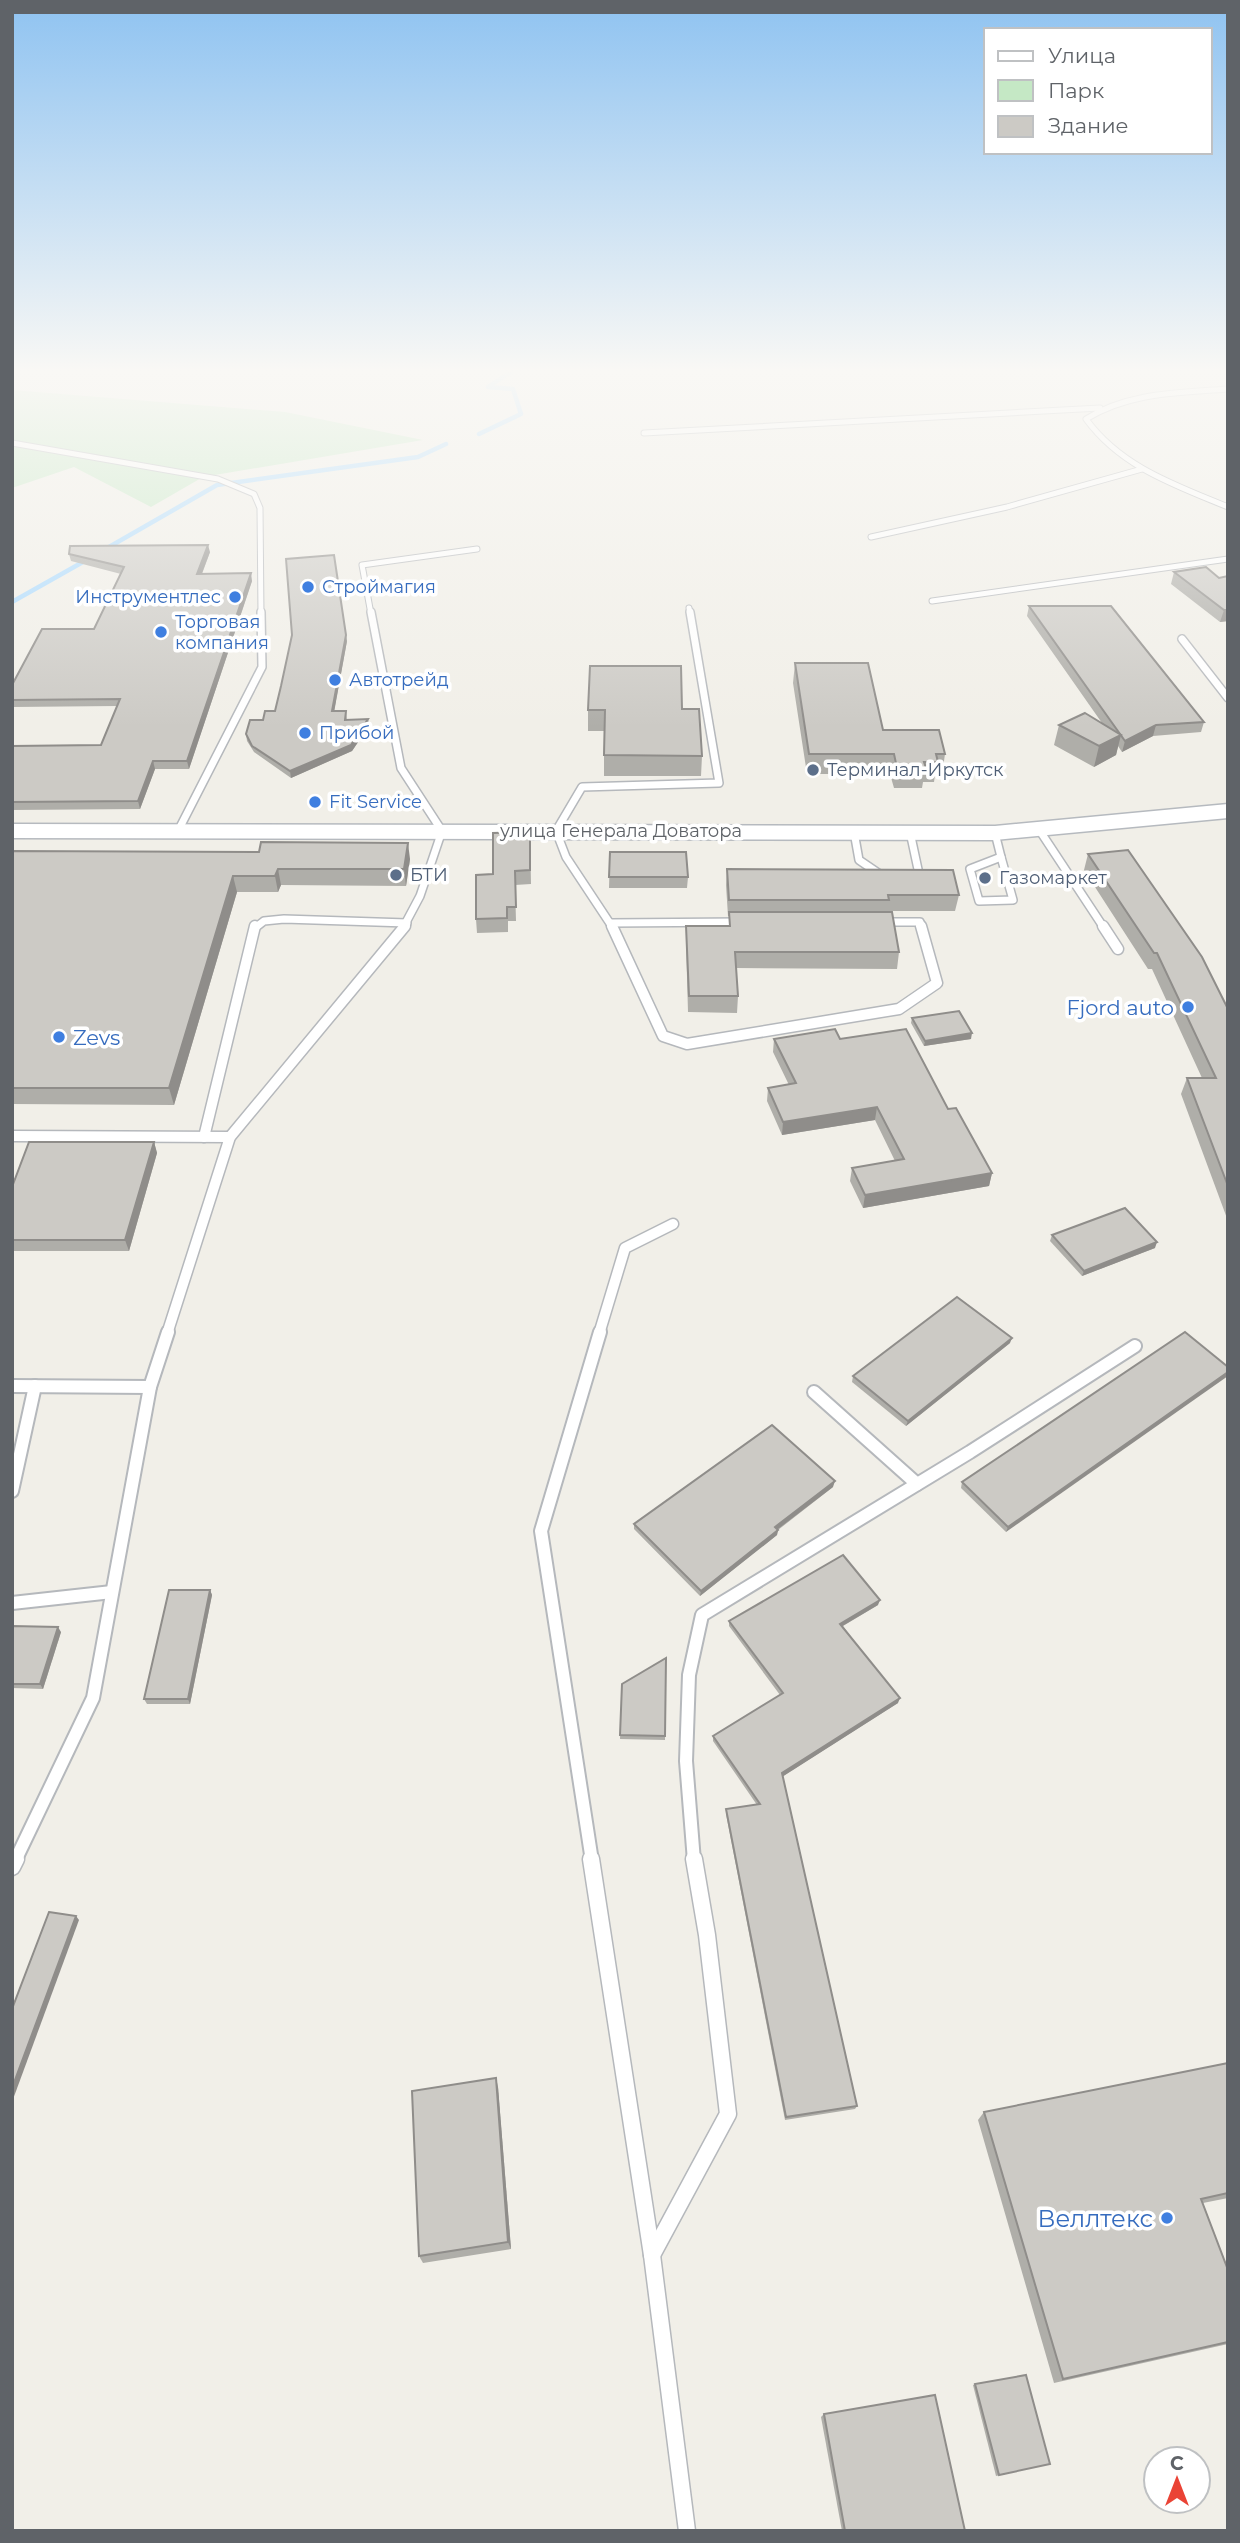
<svg xmlns="http://www.w3.org/2000/svg" width="1240" height="2543" viewBox="0 0 1240 2543" font-family="Montserrat,sans-serif">
<rect width="100%" height="100%" fill="#f1efe8"/>
<polygon fill="#c5e8c5" points="12,390 285,412 423,440 203,477 151,507 74,467 12,488"/>
<g fill="none" stroke-linecap="round" stroke-linejoin="round">
<g stroke="#aadaff" stroke-width="4.5">
<polyline points="479,434 521,414 513,389 488,387 512,371"/>
<polyline points="102,551 217,485 418,457 446,444"/>
<polyline points="12,602 90,558"/>
</g>
<g stroke="#b5b8bc" stroke-width="7">
<g id="lane-far4">
<path d="M1228 389C1179 393 1129 392 1086 419 1121 467 1175 485 1228 507"/>
<polyline points="644,433 1100,408"/>
<polyline points="12,443 218,479 254,494 260,508 261,614"/>
<polyline points="871,537 1007,507 1142,469"/>
<polyline points="932,601 1228,559"/>
<polyline points="689,608 690,614"/>
<polyline points="371,614 362,565 477,549"/>
</g>
</g>
<g stroke="#b5b8bc" stroke-width="10">
<g id="lane-far3">
<polyline points="371,612 401,768 442,831 420,896 403,928"/>
<polyline points="1182,639 1228,698"/>
<polyline points="178,831 262,667 261,612"/>
<polyline points="1040,831 1104,928"/>
<polyline points="854,832 859,860 881,875 886,875"/>
<polyline points="995,833 1001,857"/>
<polygon points="1001,857 1013,900 979,901 970,869"/>
<polyline points="909,875 919,874 910,832"/>
<polyline points="880,922 920,922 922,928"/>
<polyline points="611,923 741,922"/>
<polyline points="255,928 264,921 284,919 407,923"/>
<polyline points="613,928 566,857 556,831 582,787 719,783 690,612"/>
</g>
</g>
<g stroke="#b5b8bc" stroke-width="13">
<g id="lane-far2">
<polyline points="612,926 663,1036 687,1044 899,1009 937,983 921,926"/>
<polyline points="1103,926 1118,949"/>
<polyline points="12,1136 230,1137"/>
<polyline points="204,1137 255,926"/>
<polyline points="167,1334 230,1137 405,926"/>
<polyline points="599,1334 625,1248 673,1224"/>
</g>
</g>
<g stroke="#b5b8bc" stroke-width="16">
<g id="lane-far1">
<polyline points="12,1386 150,1387"/>
<polyline points="814,1392 917,1484"/>
<polyline points="12,1491 35,1386"/>
<polyline points="12,1603 112,1592"/>
<polyline points="15,1861 93,1698 150,1387 168,1332"/>
<polyline points="592,1861 541,1531 600,1332"/>
<polyline points="694,1861 686,1761 689,1675 702,1615 970,1452 1135,1346"/>
</g>
</g>
<g stroke="#b5b8bc" stroke-width="19">
<g id="lane">
<polyline points="591,1859 652,2255 687,2531"/>
<polyline points="12,1867 16,1859"/>
<polyline points="652,2255 728,2114 707,1935 694,1859"/>
</g>
</g>
<g stroke="#b6babf" stroke-width="3">
<polygon id="secondary" points="1228,804 1228,818 995,840 12,838 12,824 995,826"/>
</g>
<use href="#lane-far4" stroke="#fff" stroke-width="5"/>
<use href="#lane-far3" stroke="#fff" stroke-width="7"/>
<use href="#lane-far2" stroke="#fff" stroke-width="10"/>
<use href="#lane-far1" stroke="#fff" stroke-width="12"/>
<use href="#lane" stroke="#fff" stroke-width="16"/>
<use href="#secondary" fill="#fff" fill-rule="evenodd"/>
</g>
<g fill="#afaea9">
<polygon points="210,552 202,574 252,581 189,769 155,769 140,809 12,810 12,746 101,745 117,706 12,707 12,685 94,629 121,574 71,561 69,554"/>
<polygon points="1174,572 1219,578 1228,621 1220,622 1171,584"/>
<polygon points="1029,606 1204,722 1201,732 1153,736 1122,752 1118,746 1116,755 1094,767 1054,745 1059,725 1102,723 1027,616"/>
<polygon points="347,641 334,711 346,711 347,720 368,719 369,726 352,751 291,778 254,752 247,741 246,734 275,711"/>
<polygon points="795,663 883,730 945,754 942,775 935,775 934,782 923,782 922,788 894,788 890,774 807,774 793,683"/>
<polygon points="682,709 702,756 701,776 604,776 604,731 588,731 588,710"/>
<polygon points="530,832 531,884 515,885 516,921 508,921 508,932 477,933 476,919 493,874"/>
<polygon points="12,851 410,859 406,886 281,885 278,892 237,892 174,1105 12,1104"/>
<polygon points="610,852 688,877 687,888 609,888"/>
<polygon points="1088,854 1228,1009 1228,1221 1181,1094 1187,1078 1202,1078 1152,969 1148,969 1084,870"/>
<polygon points="727,869 959,895 955,911 887,911 899,952 897,969 736,968 738,996 737,1013 688,1012 686,942 686,926 729,926 729,916 728,916 726,885"/>
<polygon points="912,1018 971,1039 924,1046 911,1023"/>
<polygon points="774,1039 840,1039 948,1109 992,1173 989,1186 863,1208 850,1181 852,1168 895,1161 875,1120 782,1135 767,1101 768,1088 789,1085 773,1052"/>
<polygon points="154,1142 157,1153 129,1251 12,1251 12,1187"/>
<polygon points="1052,1235 1155,1248 1082,1276 1050,1241"/>
<polygon points="1185,1332 1006,1532 961,1488 962,1482"/>
<polygon points="1010,1343 906,1426 852,1382 853,1376"/>
<polygon points="833,1487 778,1530 777,1535 700,1596 634,1529 634,1524"/>
<polygon points="210,1590 212,1595 190,1704 147,1704 144,1699"/>
<polygon points="878,1605 843,1626 898,1703 783,1776 857,2106 855,2109 785,2120 726,1814 726,1809 757,1805 713,1741 713,1736 780,1695 729,1626 729,1621"/>
<polygon points="12,1626 61,1632 43,1689 12,1688"/>
<polygon points="666,1658 665,1740 620,1739 622,1684"/>
<polygon points="1228,2063 1228,2198 1203,2203 1228,2270 1228,2344 1054,2383 978,2120 984,2112"/>
<polygon points="498,2087 511,2249 423,2263 419,2256"/>
<polygon points="975,2384 1050,2464 996,2476 973,2385"/>
<polygon points="824,2414 965,2531 842,2531 821,2417"/>
</g>
<g fill="#8f8d8a">
<polygon points="208,545 210,552 199,581 197,574"/>
<polygon points="251,573 252,581 189,769 187,761"/>
<polygon points="1224,610 1228,610 1228,621 1220,622"/>
<polygon points="346,635 347,641 333,718 332,711"/>
<polygon points="368,719 369,726 352,751 291,778 290,771"/>
<polygon points="1156,725 1153,736 1122,752 1125,741"/>
<polygon points="1121,735 1116,755 1094,767 1099,746"/>
<polygon points="153,761 155,769 140,809 138,801"/>
<polygon points="408,843 410,859 406,886 404,869"/>
<polygon points="278,869 281,885 278,892 275,876"/>
<polygon points="233,876 237,892 174,1105 169,1088"/>
<polygon points="972,1033 971,1039 924,1046 925,1041"/>
<polygon points="877,1107 875,1120 782,1135 783,1122"/>
<polygon points="154,1142 157,1153 129,1251 125,1240"/>
<polygon points="992,1173 989,1186 863,1208 865,1195"/>
<polygon points="1157,1242 1155,1248 1082,1276 1084,1271"/>
<polygon points="1012,1338 1010,1343 906,1426 908,1421"/>
<polygon points="1228,1372 1228,1376 1006,1532 1008,1527"/>
<polygon points="835,1481 833,1487 774,1532 775,1527"/>
<polygon points="778,1530 777,1535 700,1596 701,1591"/>
<polygon points="210,1590 212,1595 190,1704 188,1699"/>
<polygon points="880,1600 878,1605 839,1628 840,1624"/>
<polygon points="58,1627 61,1632 43,1689 40,1684"/>
<polygon points="900,1698 898,1703 782,1777 782,1773"/>
<polygon points="76,1916 79,1920 12,2102 12,2088"/>
<polygon points="496,2078 498,2087 511,2249 508,2242"/>
</g>
<g fill="#cccac5" stroke="#8f8d8a" stroke-width="2">
<polygon points="208,545 197,574 251,573 187,761 153,761 138,801 12,802 12,746 101,745 120,699 12,700 12,685 42,629 94,629 124,567 69,554 70,546"/>
<polygon points="334,555 346,635 332,711 346,711 345,720 368,719 351,745 290,771 252,746 246,734 250,720 263,720 265,711 275,711 281,686 292,635 286,559"/>
<polygon points="1206,567 1219,578 1228,576 1228,610 1224,610 1174,572"/>
<polygon points="1029,606 1111,606 1204,722 1156,725 1125,741"/>
<polygon points="795,663 868,663 883,730 939,730 945,754 936,754 938,762 924,762 926,768 897,768 894,754 809,754"/>
<polygon points="590,666 681,666 682,709 699,709 702,756 604,755 605,710 588,710"/>
<polygon points="1085,713 1121,735 1099,746 1059,725"/>
<polygon points="530,832 530,870 515,871 516,907 507,907 507,918 476,919 476,875 493,874 493,833"/>
<polygon points="261,842 408,843 404,869 278,869 275,876 233,876 169,1088 12,1088 12,851 259,852"/>
<polygon points="1128,850 1202,957 1228,1009 1228,1186 1187,1078 1216,1078 1157,953 1154,953 1088,854"/>
<polygon points="610,852 686,852 688,877 609,877"/>
<polygon points="727,869 953,870 959,895 888,895 889,900 729,900"/>
<polygon points="729,912 892,912 899,952 735,952 738,996 689,996 686,926 730,926"/>
<polygon points="959,1011 972,1033 925,1041 912,1018"/>
<polygon points="835,1029 840,1039 906,1029 948,1109 956,1108 992,1173 865,1195 852,1168 904,1159 877,1107 783,1122 768,1088 796,1083 774,1039"/>
<polygon points="29,1142 154,1142 125,1240 12,1240 12,1187"/>
<polygon points="1125,1208 1157,1242 1084,1271 1052,1235"/>
<polygon points="957,1297 1012,1338 908,1421 853,1376"/>
<polygon points="1185,1332 1228,1367 1228,1372 1008,1527 962,1482"/>
<polygon points="772,1425 835,1481 775,1527 778,1530 701,1591 634,1524"/>
<polygon points="843,1555 880,1600 840,1624 900,1698 782,1773 857,2106 786,2117 726,1809 760,1804 713,1736 783,1693 729,1621"/>
<polygon points="169,1590 210,1590 188,1699 144,1699"/>
<polygon points="12,1626 58,1627 40,1684 12,1684"/>
<polygon points="666,1658 665,1736 620,1735 622,1684"/>
<polygon points="49,1912 76,1916 12,2088 12,2009"/>
<polygon points="1228,2063 1228,2193 1201,2199 1228,2270 1228,2342 1063,2379 984,2112"/>
<polygon points="496,2078 508,2242 419,2256 412,2091"/>
<polygon points="1026,2375 1050,2464 999,2475 975,2384"/>
<polygon points="935,2395 965,2531 845,2531 824,2414"/>
</g>
<linearGradient id="sky" x2="0" y2="1"><stop stop-color="#8fc3f1"/><stop offset="0.51" stop-color="#f9f8f5"/><stop offset="1" stop-color="#f9f8f5" stop-opacity="0"/></linearGradient>
<rect width="1240" height="727" fill="url(#sky)"/>
<g fill="#3f7fe0" stroke="#fff" stroke-width="2.5">
<circle cx="308" cy="587" r="7"/>
<circle cx="235" cy="597" r="7"/>
<circle cx="161" cy="632" r="7"/>
<circle cx="335" cy="680" r="7"/>
<circle cx="305" cy="733" r="7"/>
<circle cx="315" cy="802" r="7"/>
<circle cx="1188" cy="1007" r="7"/>
<circle cx="59" cy="1037" r="7"/>
<circle cx="1167" cy="2218" r="7"/>
</g>
<g fill="#5c6f8a" stroke="#fff" stroke-width="2.5">
<circle cx="813" cy="770" r="7"/>
<circle cx="396" cy="875" r="7"/>
<circle cx="985" cy="878" r="7"/>
</g>
<g text-anchor="middle" dominant-baseline="central" stroke-width="7" stroke-linejoin="round" paint-order="stroke">
<g font-size="18" fill="#366cbe" stroke="#fff" text-anchor="start">
<text x="322" y="587">Строймагия</text>
<text x="221" y="597" text-anchor="end">Инструментлес</text>
<text x="175" y="622">Торговая<tspan x="175" dy="21">компания</tspan></text>
<text x="349" y="680">Автотрейд</text>
<text x="319" y="733">Прибой</text>
<text x="329" y="802">Fit Service</text>
</g>
<g font-size="18" fill="#4e5e75" stroke="#fff" text-anchor="start">
<text x="827" y="770">Терминал-Иркутск</text>
<text x="410" y="875">БТИ</text>
<text x="999" y="878">Газомаркет</text>
</g>
<g font-size="18" fill="#5f6368" stroke="#fff">
<text x="621" y="831">улица Генерала Доватора</text>
</g>
<g font-size="21" fill="#366cbe" stroke="#fff" text-anchor="end">
<text x="1174" y="1007">Fjord auto</text>
<text x="73" y="1037" text-anchor="start">Zevs</text>
</g>
<g font-size="24" fill="#366cbe" stroke="#fff" text-anchor="end">
<text x="1153" y="2218">Веллтекс</text>
</g>
</g>
<rect width="1240" height="2543" fill="none" stroke="#5f6368" stroke-width="28"/>
<rect x="984" y="28" width="228" height="126" fill="#ffffff" stroke="#bfc1c3" stroke-width="2"/>
<rect x="998" y="51" width="35" height="10" fill="#ffffff" stroke="#bfc1c3" stroke-width="2"/>
<text x="1048" y="63" font-size="21" fill="#5f6368">Улица</text>
<rect x="998" y="80" width="35" height="21" fill="#c5e8c5" stroke="#bfc1c3" stroke-width="2"/>
<text x="1048" y="98" font-size="21" fill="#5f6368">Парк</text>
<rect x="998" y="116" width="35" height="21" fill="#cccac5" stroke="#bfc1c3" stroke-width="2"/>
<text x="1048" y="133" font-size="21" fill="#5f6368">Здание</text>
<g transform="translate(1177 2480)"><circle r="33" fill="#ffffff" stroke="#bfc1c3" stroke-width="2"/>
<path d="M0-5L12 26L0 18L-12 26Z" fill="#ea4335"/>
<text y="-10" font-size="19" font-weight="bold" text-anchor="middle" fill="#5f6368">С</text>
</g>
</svg>
